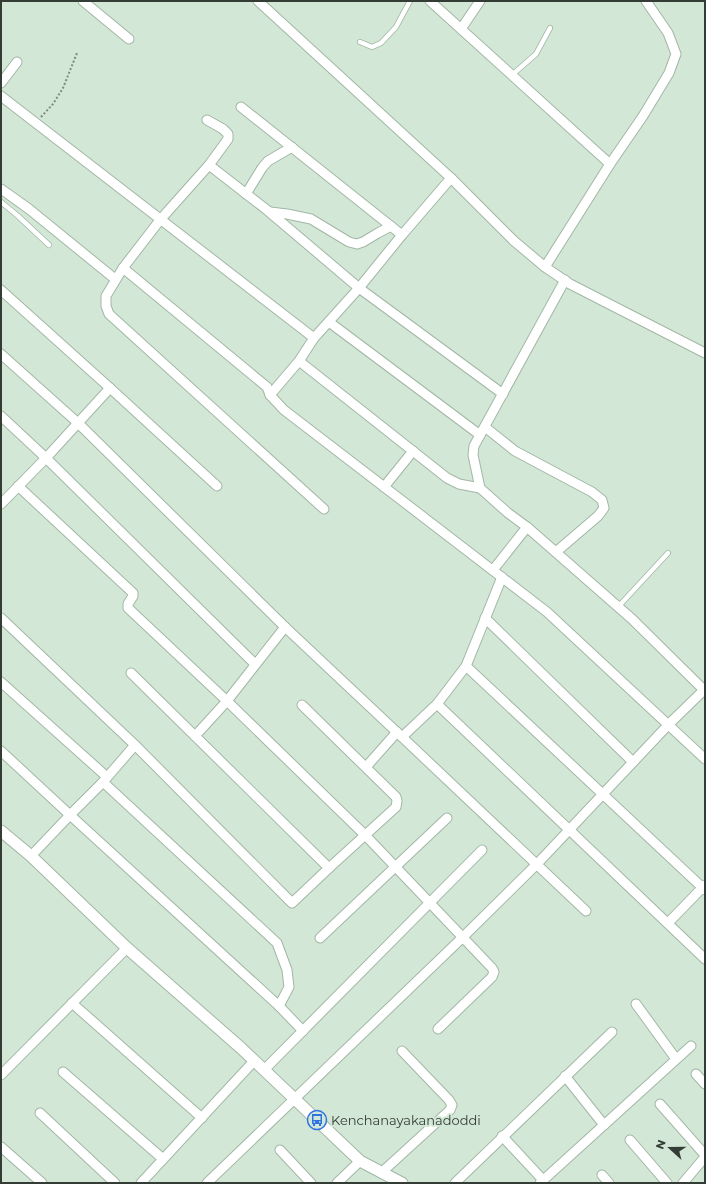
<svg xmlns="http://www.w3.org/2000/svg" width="706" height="1184" viewBox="0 0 706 1184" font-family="Montserrat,sans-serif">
<rect width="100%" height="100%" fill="#d2e7d5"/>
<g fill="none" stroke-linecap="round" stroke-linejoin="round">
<g stroke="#a2b7a5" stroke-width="6">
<g id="service">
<polyline points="360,42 372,47 381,43 396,27 410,1"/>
<polyline points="512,75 536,54 550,28"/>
<polyline points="1,202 18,216 49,245"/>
<polyline points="618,607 668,553"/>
</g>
</g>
<g stroke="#a2b7a5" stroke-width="11">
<g id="minor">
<polyline points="83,1 129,39"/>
<polyline points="258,1 451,178 402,235 359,288 314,338 299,361 270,395"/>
<polyline points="430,1 610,164"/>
<polyline points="461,29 480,1"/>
<polyline points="1,83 17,62"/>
<polyline points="1,96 314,338"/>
<polyline points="241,107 402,235"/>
<polyline points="207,120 223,129 228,134 228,139 209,165 160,220 123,268 106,296 106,306 109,314 324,509"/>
<polyline points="209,165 267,210 359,288 503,394"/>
<polyline points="451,178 514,241 545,267 570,284 705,353"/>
<polyline points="1,189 29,209 115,279"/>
<polyline points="246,194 262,168 268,161 292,147"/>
<polyline points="270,212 287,214 311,219 349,242 357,244 363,242 378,233 391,226"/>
<polyline points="545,267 610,164 643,116 669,73 676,54 668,33 646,1"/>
<polyline points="123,268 267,387 270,395 284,410 547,612 705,759"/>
<polyline points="1,290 110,388 217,486"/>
<polyline points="329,322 480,435"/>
<polyline points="1,354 78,423 285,627 402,737 586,911"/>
<polyline points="299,361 447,478 459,484 480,488"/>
<polyline points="1,416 46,458 255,664"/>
<polyline points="485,427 515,451 592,492 602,500 604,508 598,516 556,552"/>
<polyline points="18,486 133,593 133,596 128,604 128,608 227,701 366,836 492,968 494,972 492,977 438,1029"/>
<polyline points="384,487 413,451"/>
<polyline points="1,504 46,458 110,388"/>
<polyline points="527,527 632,619 705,691"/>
<polyline points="493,570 527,527 508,513 480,488 473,455 474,446 565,280"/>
<polyline points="1,618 135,745"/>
<polyline points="485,618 633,762"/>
<polyline points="466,666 705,890"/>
<polyline points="131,673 329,868 396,807 397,801 396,797 302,705"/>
<polyline points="1,682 107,777"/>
<polyline points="437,704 705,959"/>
<polyline points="195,736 227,701 285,627"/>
<polyline points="402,737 437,704 466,666 502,577"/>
<polyline points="1,751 70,815 279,1006 303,1031"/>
<polyline points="366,767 397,732"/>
<polyline points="103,782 277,943 287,970 289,987 279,1006"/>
<polyline points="31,856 70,815 103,782 135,745 292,903 329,868"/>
<polyline points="668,923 705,885"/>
<polyline points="320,938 447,818"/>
<polyline points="72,1003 202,1118"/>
<polyline points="636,1004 676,1059"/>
<polyline points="264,1070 482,850"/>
<polyline points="63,1072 163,1159"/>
<polyline points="696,1074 705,1084"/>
<polyline points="1,1075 127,948"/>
<polyline points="565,1076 604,1125"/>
<polyline points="660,1104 705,1155"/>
<polyline points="40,1113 115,1183"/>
<polyline points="502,1136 543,1180"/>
<polyline points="630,1140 667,1183"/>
<polyline points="1,1147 42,1183"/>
<polyline points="280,1150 311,1183"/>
<polyline points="381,1173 450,1110 452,1105 449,1100 402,1051"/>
<polyline points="602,1175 609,1183"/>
<polyline points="141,1183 254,1061"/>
<polyline points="207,1183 463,937 537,864 669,724 704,690"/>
<polyline points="337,1183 360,1161"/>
<polyline points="455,1183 612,1032"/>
<polyline points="540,1183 691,1046"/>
<polyline points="683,1183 705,1157"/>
</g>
</g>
<g stroke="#a2b7a5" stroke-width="13">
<polyline id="tertiary" points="1,831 31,856 127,948 241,1048 360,1161 402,1183"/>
</g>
<polyline stroke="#7e8d80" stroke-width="2" stroke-dasharray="2 2" stroke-linecap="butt" points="41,117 53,104 63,88 77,53"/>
<use href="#service" stroke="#fff" stroke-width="4.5"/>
<use href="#minor" stroke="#fff" stroke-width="9"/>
<use href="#tertiary" stroke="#fff" stroke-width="11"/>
</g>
<defs>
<g id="bus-ring" transform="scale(1)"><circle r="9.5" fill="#d2e7d5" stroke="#3074e2" stroke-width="1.5"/><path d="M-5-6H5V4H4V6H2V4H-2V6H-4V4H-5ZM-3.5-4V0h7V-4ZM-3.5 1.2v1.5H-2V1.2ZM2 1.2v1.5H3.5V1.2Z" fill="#3074e2"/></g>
</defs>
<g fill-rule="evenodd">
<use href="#bus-ring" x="317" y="1120"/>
</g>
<g text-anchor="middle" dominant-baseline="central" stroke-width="4" stroke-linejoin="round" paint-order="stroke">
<g font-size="13" fill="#343d35" stroke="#d2e7d5" text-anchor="start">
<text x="331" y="1120">Kenchanayakanadoddi</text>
</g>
</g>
<rect width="706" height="1184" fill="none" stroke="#343d35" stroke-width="4"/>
<g transform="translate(670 1148) rotate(291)" stroke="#d2e7d5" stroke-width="3" paint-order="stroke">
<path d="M0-3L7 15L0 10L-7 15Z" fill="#343d35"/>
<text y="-6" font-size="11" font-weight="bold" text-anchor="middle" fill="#343d35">N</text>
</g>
</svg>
